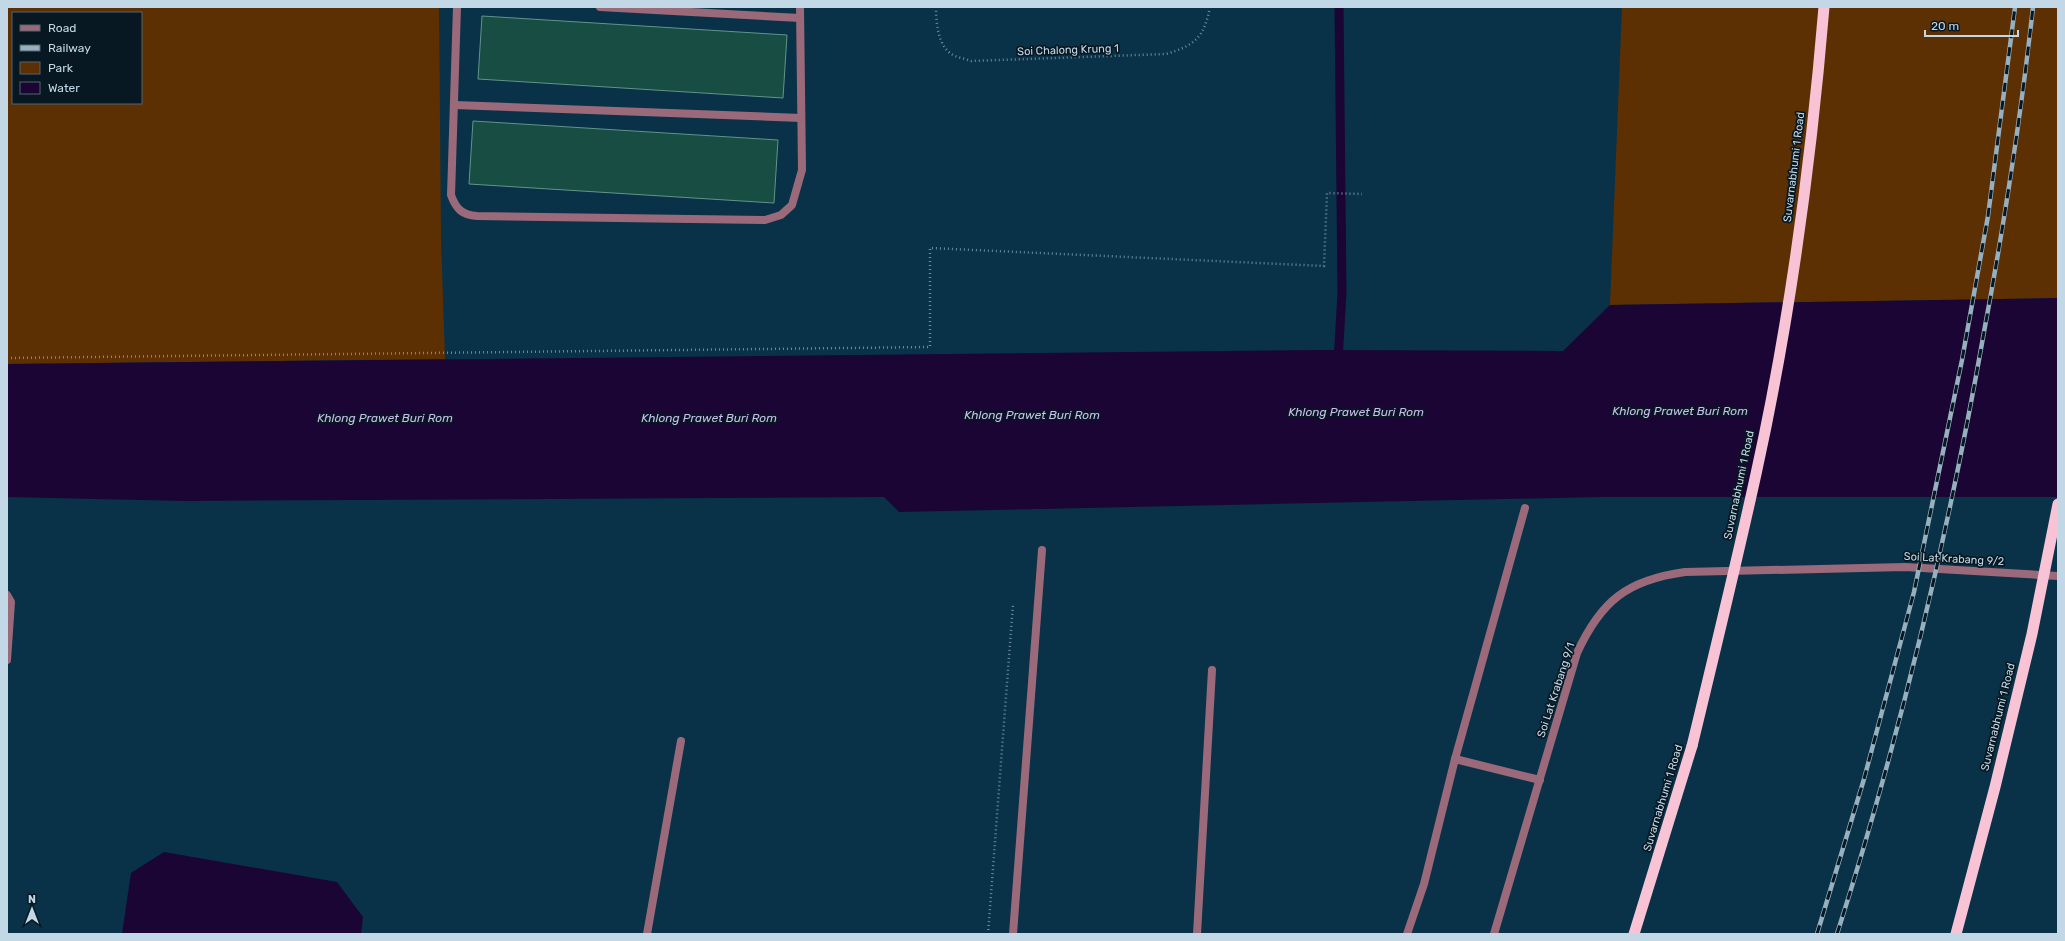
<svg xmlns="http://www.w3.org/2000/svg" width="2065" height="941" viewBox="0 0 2065 941" font-family="Rubik,sans-serif">
<rect width="100%" height="100%" fill="#093248"/>
<g fill="#5d3003" fill-rule="evenodd">
<path d="M7 7H439L441 239 445 359 7 364ZM13 13H141V103H13Z"/>
<polygon points="1622,7 2058,7 2058,298 1610,305"/>
</g>
<g fill="#1a0535">
<polygon points="2058,298 2058,497 1601,497 899,512 884,497 185,501 7,497 7,364 1319,350 1563,351 1610,305"/>
<polygon points="164,852 337,882 363,917 361,934 122,934 131,873"/>
</g>
<g fill="none" stroke-linecap="round" stroke-linejoin="round">
<polyline stroke="#1a0535" stroke-width="9" points="1338,361 1342,293 1339,7"/>
</g>
<g fill="#174d43" stroke="#619589">
<polygon points="482,16 787,35 783,98 478,79"/>
<polygon points="473,121 778,140 774,203 469,184"/>
</g>
<g fill="none" stroke-linecap="round" stroke-linejoin="round">
<g stroke="#6d8c9d" stroke-width="2.5" stroke-dasharray="1 3" stroke-linecap="butt">
<path d="M936 7C936 23 938 49 955 56 960 58 966 59 971 61L1166 54C1196 45 1204 37 1210 7"/>
<polyline points="7,358 930,347 930,248 1324,266 1327,193 1362,194"/>
<polyline points="988,934 1013,604"/>
</g>
<g stroke="#9a6a7a" stroke-width="8">
<path d="M457 7 451 195C456 209 462 215 477 216L765 220 781 215 792 205 802 170 800 7"/>
<polyline points="600,7 800,18"/>
<polyline points="454,105 801,118"/>
</g>
<g stroke="#9a6a7a" stroke-width="8">
<polyline points="7,595 11,602 7,660"/>
<polyline points="1455,759 1540,780"/>
<polyline points="647,934 681,741"/>
<polyline points="1013,934 1042,550"/>
<polyline points="1197,934 1212,670"/>
<polyline points="1407,934 1424,884 1455,759 1525,508"/>
<path d="M1494 934 1577 653C1601 601 1627 580 1685 572L1905 567 2058 576"/>
</g>
<polyline stroke="#f8c4d5" stroke-width="11" points="1634,934 1692,746"/>
<g stroke="#96b0bf" stroke-width="4.5">
<g id="rail">
<polyline points="1817,934 1864,779 1914,592 1962,360 1988,216 2015,7"/>
<path d="M1837 934C1900 737 1948 536 1984 332 2004 225 2021 116 2033 7"/>
</g>
</g>
<use href="#rail" stroke="#081822" stroke-width="3" stroke-dasharray="9" stroke-linecap="butt"/>
<g stroke="#f8c4d5" stroke-width="11">
<path d="M1692 746C1714 655 1736 565 1756 474 1790 320 1811 163 1824 7"/>
<polyline points="1956,934 1995,787 2032,634 2058,504"/>
</g>
</g>
<g text-anchor="middle" dominant-baseline="central" stroke-width="3.5" stroke-linejoin="round" paint-order="stroke">
<g font-size="11" fill="#c3d8e6" stroke="#081822">
<text transform="translate(1068 50) rotate(-2)">Soi Chalong Krung 1</text>
<text transform="translate(1794 167) rotate(-83)">Suvarnabhumi 1 Road</text>
<text transform="translate(1739 485) rotate(-78)">Suvarnabhumi 1 Road</text>
<text transform="translate(1954 559) rotate(3)">Soi Lat Krabang 9/2</text>
<text transform="translate(1556 690) rotate(-72)">Soi Lat Krabang 9/1</text>
<text transform="translate(1998 717) rotate(-76)">Suvarnabhumi 1 Road</text>
<text transform="translate(1663 798) rotate(-73)">Suvarnabhumi 1 Road</text>
</g>
<g font-size="12" font-style="italic" fill="#cbbdef" stroke="#081822">
<text x="1680" y="411">Khlong Prawet Buri Rom</text>
<text x="1356" y="412">Khlong Prawet Buri Rom</text>
<text x="1032" y="415">Khlong Prawet Buri Rom</text>
<text x="385" y="418">Khlong Prawet Buri Rom</text>
<text x="709" y="418">Khlong Prawet Buri Rom</text>
</g>
</g>
<rect width="2065" height="941" fill="none" stroke="#c3d8e6" stroke-width="16"/>
<rect x="12" y="12" width="130" height="92" fill="#081822" stroke="#536570"/>
<rect x="20" y="25" width="20" height="6" fill="#9a6a7a" stroke="#536570"/>
<text x="48" y="32" font-size="12" fill="#c3d8e6">Road</text>
<rect x="20" y="45" width="20" height="6" fill="#96b0bf" stroke="#536570"/>
<text x="48" y="52" font-size="12" fill="#c3d8e6">Railway</text>
<rect x="20" y="62" width="20" height="12" fill="#5d3003" stroke="#536570"/>
<text x="48" y="72" font-size="12" fill="#c3d8e6">Park</text>
<rect x="20" y="82" width="20" height="12" fill="#1a0535" stroke="#536570"/>
<text x="48" y="92" font-size="12" fill="#c3d8e6">Water</text>
<g transform="translate(32 909)" stroke="#081822" stroke-width="3" paint-order="stroke">
<path d="M0-3L7 15L0 10L-7 15Z" fill="#c3d8e6"/>
<text y="-6" font-size="11" font-weight="bold" text-anchor="middle" fill="#c3d8e6">N</text>
</g>
<path d="M1925 30v6h93v-6" fill="none" stroke="#c3d8e6" stroke-width="2"/>
<text x="1931" y="30" font-size="12" fill="#c3d8e6" stroke="#081822" stroke-width="3" paint-order="stroke">20 m</text>
</svg>
